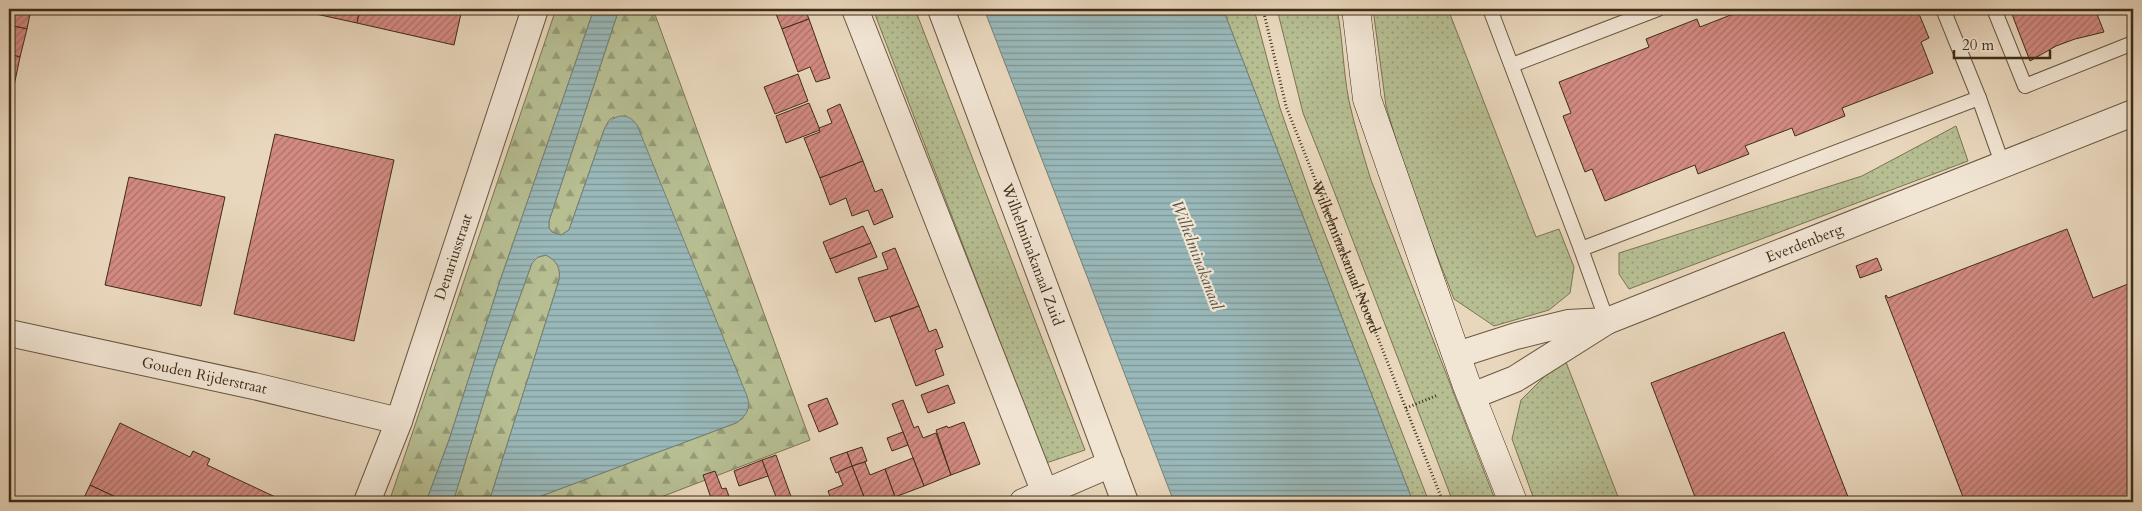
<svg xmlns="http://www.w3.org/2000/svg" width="2142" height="511" viewBox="0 0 2142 511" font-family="Cardo,serif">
<defs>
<pattern id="grass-dots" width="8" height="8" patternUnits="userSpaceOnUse" patternTransform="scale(1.25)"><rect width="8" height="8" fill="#b6be92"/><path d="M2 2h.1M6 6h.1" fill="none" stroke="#959b76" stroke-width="1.8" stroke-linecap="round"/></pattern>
<pattern id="forest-firs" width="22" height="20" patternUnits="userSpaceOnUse" patternTransform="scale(1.25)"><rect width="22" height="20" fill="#b6be92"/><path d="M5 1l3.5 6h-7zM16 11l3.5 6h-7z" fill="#959b76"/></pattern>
<pattern id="water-rules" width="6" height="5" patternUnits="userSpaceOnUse" patternTransform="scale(1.25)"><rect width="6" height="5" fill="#99b8b9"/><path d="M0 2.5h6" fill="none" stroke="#7e9695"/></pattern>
<pattern id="building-hatch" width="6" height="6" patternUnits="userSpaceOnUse" patternTransform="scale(1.25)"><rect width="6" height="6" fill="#d38a83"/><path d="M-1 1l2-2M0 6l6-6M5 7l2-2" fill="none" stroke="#ad716a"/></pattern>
</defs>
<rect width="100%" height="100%" fill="#e9d7bd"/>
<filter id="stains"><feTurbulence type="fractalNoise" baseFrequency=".004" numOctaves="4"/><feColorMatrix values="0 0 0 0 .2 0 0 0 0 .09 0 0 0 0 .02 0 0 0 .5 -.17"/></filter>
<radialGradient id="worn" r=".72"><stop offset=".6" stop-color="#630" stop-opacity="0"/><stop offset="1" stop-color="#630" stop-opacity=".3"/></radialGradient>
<g fill="url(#grass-dots)" stroke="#7a7554">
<polygon points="873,9 915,9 1085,450 1046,463"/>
<polygon points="1223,9 1254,9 1280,108 1313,203 1429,502 1413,502"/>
<path d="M1277 9H1337C1343 39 1343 71 1349 101 1355 128 1363 154 1371 180L1496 502H1453L1327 173 1303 113Z"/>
<polygon points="1373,9 1448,9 1536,237 1559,229 1574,267 1570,293 1549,310 1494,326 1454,299 1409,184 1386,106"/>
<polygon points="1956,126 1968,161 1629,289 1619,274 1619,253 1862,176"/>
<polygon points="1566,362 1620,502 1535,502 1512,439 1521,400 1546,375"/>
</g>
<g fill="url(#forest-firs)" stroke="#7a7554">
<polygon points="556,9 594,9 500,281 449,440 426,502 389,502"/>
<polygon points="619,9 653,9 810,440 648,502 525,502 736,423 743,418 614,117 609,120 604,130 569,230 561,235 552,232 549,228 549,221"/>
<path d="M546 255C557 261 561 268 559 280L489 502H453L494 368 532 263 538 257Z"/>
</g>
<g fill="url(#water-rules)" stroke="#758078">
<path d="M594 9H619L549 221V228L552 232 561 235 569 230 604 130C611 115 627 110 637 125L747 396C751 408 747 416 736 423L525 502H489L559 280C561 268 557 261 546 255L538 257 532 263 494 368 453 502H426L449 440 500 281Z"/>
<polygon points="984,9 1223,9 1413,502 1174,502"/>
</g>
<g fill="url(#building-hatch)" stroke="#3f2c17">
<polygon points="9,9 31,9 27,29 9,25"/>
<polygon points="293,9 360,9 357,23"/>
<polygon points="360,9 462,9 454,45 357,23"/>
<polygon points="774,9 805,9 809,19 782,29"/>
<polygon points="1746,9 1917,9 1929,38 1921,42 1933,73 1842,108 1845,116 1795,136 1792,128 1745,146 1749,154 1698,174 1695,165 1605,201 1592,169 1585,172 1563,116 1571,113 1559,82 1649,47 1646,39 1697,19 1700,27"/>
<polygon points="2010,9 2095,9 2104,32 2075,39 2056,46 2030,61"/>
<polygon points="809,19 830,78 816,82 810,67 798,72 782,29"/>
<polygon points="9,25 27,29 20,57 9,54"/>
<polygon points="9,54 20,57 9,110"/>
<polygon points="798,74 808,101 775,114 764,87"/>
<polygon points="809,103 820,130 786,143 776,116"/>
<polygon points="840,104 863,161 820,178 804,138 820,132 819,128 832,123 827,110"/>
<polygon points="275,134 394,160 354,341 234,314"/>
<polygon points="863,161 875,192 882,189 893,217 874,225 868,210 852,216 846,198 830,205 820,178"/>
<polygon points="129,177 225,197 201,306 105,285"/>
<polygon points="863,226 871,243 830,259 823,242"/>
<polygon points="2067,229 2093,298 2133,282 2133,502 1965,502 1885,296 1886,295 1888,298"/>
<polygon points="871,243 877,257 836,273 830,259"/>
<polygon points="895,248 919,306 875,322 858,278 888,269 882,253"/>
<polygon points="1877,258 1882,270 1860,278 1856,266"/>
<polygon points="919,306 929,332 936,329 943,347 935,350 944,375 916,386 890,317"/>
<polygon points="1784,332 1850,502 1697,502 1651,383"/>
<polygon points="948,385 955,403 928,413 921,395"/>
<polygon points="827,398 838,424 819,432 808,405"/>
<polygon points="903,400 914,428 918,426 923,438 936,433 951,475 924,486 892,404"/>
<polygon points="964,422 980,464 951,475 936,430 947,426 948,428"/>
<polygon points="120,423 190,457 193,451 210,459 207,465 286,502 126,502 90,485"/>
<polygon points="903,432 908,445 892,451 887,438"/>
<polygon points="862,447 867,461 852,466 847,452"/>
<polygon points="847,452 852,466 836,473 830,458"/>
<polygon points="776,455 793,502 778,502 768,476 762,460"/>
<polygon points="913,458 924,486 895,497 885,469"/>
<polygon points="762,460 768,476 739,486 734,471"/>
<polygon points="865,462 870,475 885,469 895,497 880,502 866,502 852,466"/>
<polygon points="852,466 866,502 832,502 828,491 843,485 838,472"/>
<polygon points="715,471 722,489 726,488 731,502 714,502 711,498 703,475"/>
<polygon points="90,485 126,502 82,502"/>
</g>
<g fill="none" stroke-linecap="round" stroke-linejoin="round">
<g stroke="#6a5740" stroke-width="16">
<g id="lane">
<polyline points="1490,9 1581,249 1979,98 1943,9"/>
<polyline points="1994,9 2025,86 2133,43"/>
<polyline points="1512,65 1658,9"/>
<polyline points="1979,98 2002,163"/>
<polyline points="1581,249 1607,321"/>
</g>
</g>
<g stroke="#6a5740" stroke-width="28">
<g id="street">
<polyline points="855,9 1045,493"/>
<path id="s2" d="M941 9 1125 502"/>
<path id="s3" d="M1607 321 2133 113"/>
<path id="s4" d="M9 333 254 386 399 421"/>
<polyline points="1457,355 1516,336 1568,323 1607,321 1515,379 1472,396"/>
<path id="s5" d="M367 502 399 421 535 9"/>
<polyline points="1023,502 1111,464"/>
</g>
</g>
<g stroke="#3f2c17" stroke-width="29">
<polyline id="secondary" points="1356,9 1367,99 1466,383 1513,502"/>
</g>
<g stroke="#3f2c17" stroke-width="3" stroke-dasharray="1 2.5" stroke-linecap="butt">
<path id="s1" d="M1263 9 1286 106 1443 502"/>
<polyline points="1406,408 1438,395"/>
</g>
<use href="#lane" stroke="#f1e5d4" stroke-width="14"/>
<use href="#street" stroke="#f1e5d4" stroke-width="26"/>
<use href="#secondary" stroke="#f1e5d4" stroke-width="28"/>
</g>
<g text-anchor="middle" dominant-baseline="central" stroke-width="4.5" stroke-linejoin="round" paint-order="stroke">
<g font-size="15" fill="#3f2c17" stroke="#f1e5d4">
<text stroke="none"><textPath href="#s3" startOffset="212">Everdenberg</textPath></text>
<text stroke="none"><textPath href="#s5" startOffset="260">Denariusstraat</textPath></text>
<text stroke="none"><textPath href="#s2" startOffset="262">Wilhelminakanaal Zuid</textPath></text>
<text stroke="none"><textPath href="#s1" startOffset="262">Wilhelminakanaal Noord</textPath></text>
<text stroke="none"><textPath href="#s4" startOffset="200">Gouden Rijderstraat</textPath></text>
</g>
<g font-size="16" font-style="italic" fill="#564f40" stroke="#f1e5d4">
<text transform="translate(1197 255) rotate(69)">Wilhelminakanaal</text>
</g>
</g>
<rect width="2142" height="511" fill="none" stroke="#e9d7bd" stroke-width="30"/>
<rect x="10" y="10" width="2122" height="491" fill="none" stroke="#3f2c17" stroke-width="2.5"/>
<rect x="15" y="15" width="2112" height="481" fill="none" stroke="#3f2c17"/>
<path d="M1954 50v8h96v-8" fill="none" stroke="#3f2c17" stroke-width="2.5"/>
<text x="1962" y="50" font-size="15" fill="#3f2c17" stroke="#f1e5d4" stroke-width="4" paint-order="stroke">20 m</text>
<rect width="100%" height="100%" filter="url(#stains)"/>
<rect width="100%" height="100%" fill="url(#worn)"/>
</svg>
